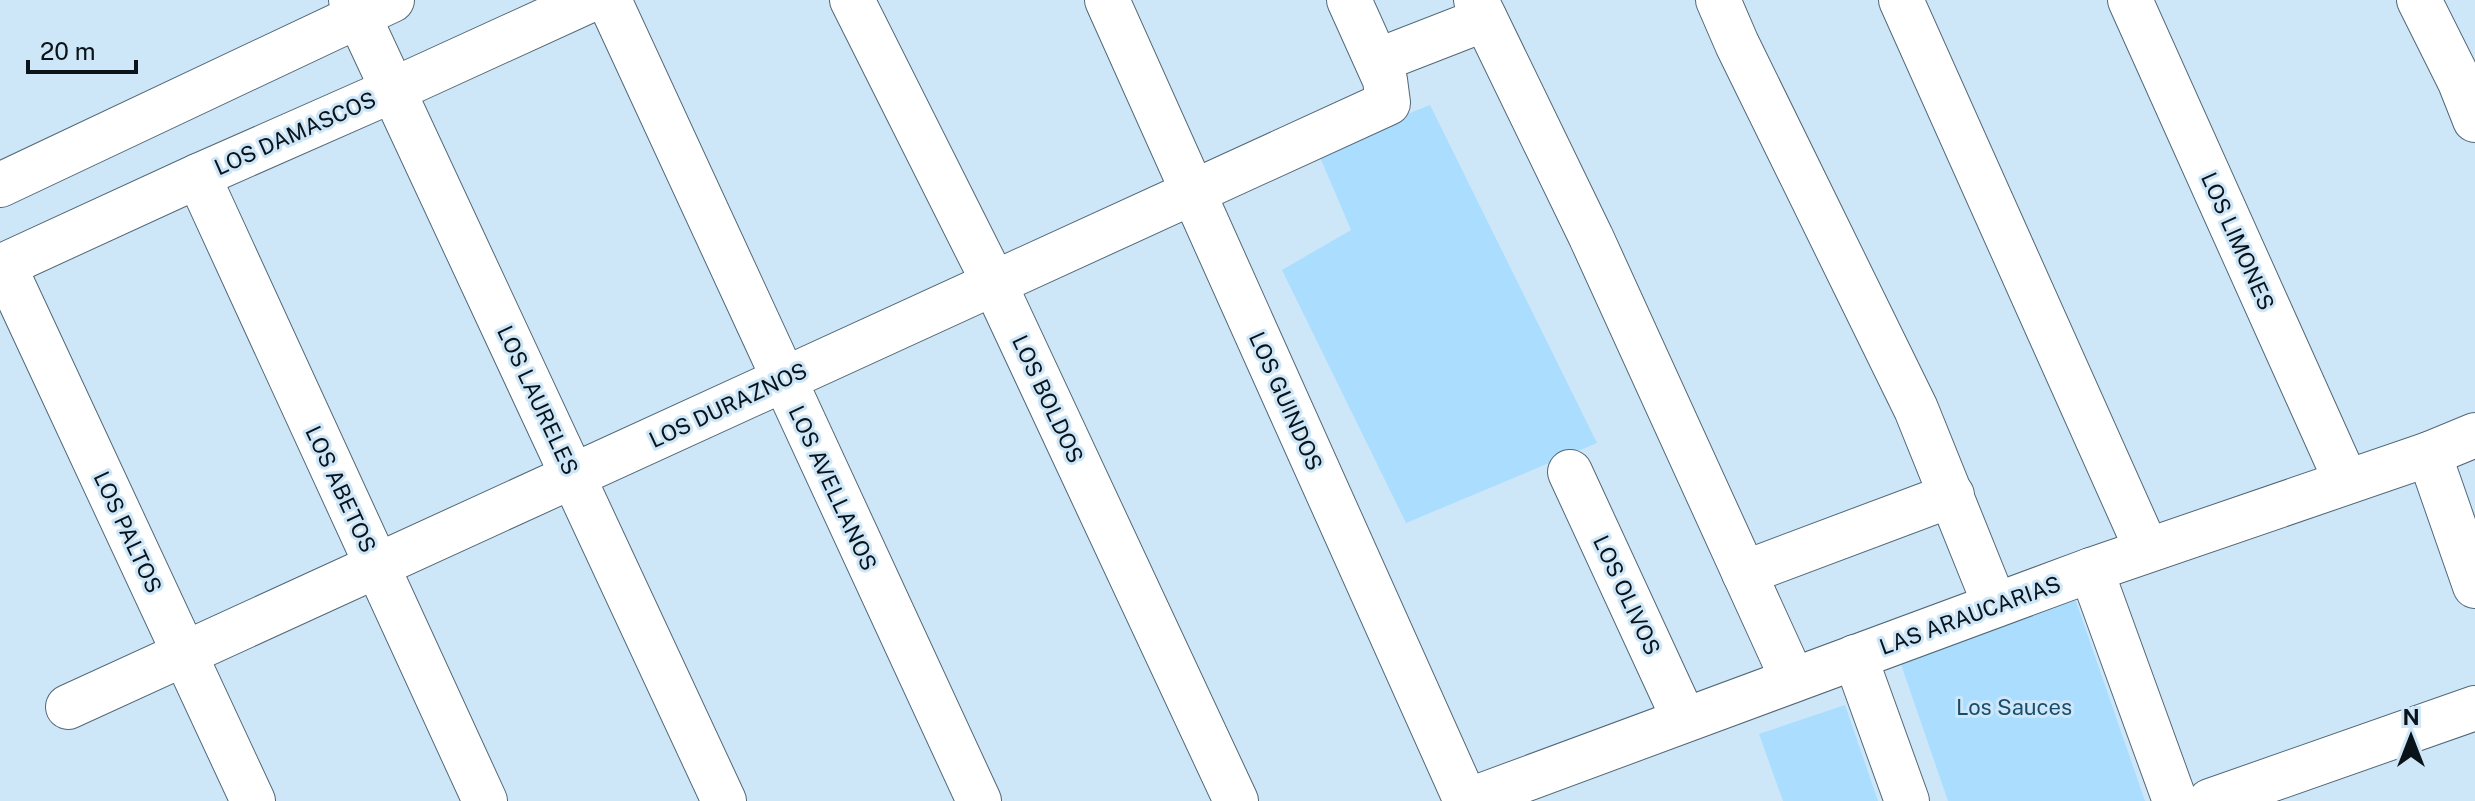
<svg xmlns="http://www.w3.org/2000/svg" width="2475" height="801" viewBox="0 0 2475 801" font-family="'Public Sans',sans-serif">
<rect width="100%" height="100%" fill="#cee7f8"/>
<g fill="#aaddfe">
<polygon points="1430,105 1597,443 1406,523 1282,270 1351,230 1317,150"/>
<polygon points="2070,584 2145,801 1948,801 1894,644"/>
<polygon points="1845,705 1878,801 1783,801 1759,734"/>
</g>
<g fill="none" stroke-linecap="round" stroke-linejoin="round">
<g stroke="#526877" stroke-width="46">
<g id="minor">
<polyline points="351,0 724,801"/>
<polyline points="609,0 979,801"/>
<polyline points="852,0 994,283 1236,801"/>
<polyline points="1107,0 1466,801"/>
<polyline points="1476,0 1591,237 1793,680"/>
<polyline points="1718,0 1737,44 1916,409 1995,605"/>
<polyline points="1901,0 2147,550"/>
<polyline points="2130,0 2346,481"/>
<polyline points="2419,0 2460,82 2475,120"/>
<polyline points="1377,61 1485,19"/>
<polyline points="198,176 485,801"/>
<polyline points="0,185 392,0"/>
<polyline points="4,266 253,801"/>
<polyline points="0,267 198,176 393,90 590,0"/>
<polyline points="2429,454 2475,586"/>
<polyline points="1570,472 1684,719"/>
<polyline points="2091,570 2175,801"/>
<polyline points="1744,573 1952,495"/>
<polyline points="1855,657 1907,801"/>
<polyline points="68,707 1388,103 1385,80 1349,0"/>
<polyline points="1467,801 2091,570 2429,454 2475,435"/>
<polyline points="2210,801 2475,708"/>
</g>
</g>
<use href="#minor" stroke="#fff" stroke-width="44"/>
</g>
<g text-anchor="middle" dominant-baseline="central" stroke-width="6" stroke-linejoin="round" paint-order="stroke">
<g font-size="22" fill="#0a1319" stroke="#cee7f8">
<text transform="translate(295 133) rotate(-24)">LOS DAMASCOS</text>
<text transform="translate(2238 241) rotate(66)">LOS LIMONES</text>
<text transform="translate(1048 399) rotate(65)">LOS BOLDOS</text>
<text transform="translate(538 400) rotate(65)">LOS LAURELES</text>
<text transform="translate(1286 401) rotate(66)">LOS GUINDOS</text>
<text transform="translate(728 405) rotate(-25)">LOS DURAZNOS</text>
<text transform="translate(833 488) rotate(65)">LOS AVELLANOS</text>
<text transform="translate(341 489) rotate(65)">LOS ABETOS</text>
<text transform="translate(128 532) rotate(65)">LOS PALTOS</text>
<text transform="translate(1627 595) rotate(65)">LOS OLIVOS</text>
<text transform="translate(1970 615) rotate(-20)">LAS ARAUCARIAS</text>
</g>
<g font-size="22" fill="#174d6a" stroke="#cee7f8">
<text x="2014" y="707">Los Sauces</text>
</g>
</g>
<g transform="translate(2411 737)" stroke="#cee7f8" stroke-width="6" paint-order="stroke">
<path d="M0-6L14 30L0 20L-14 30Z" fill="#0a1319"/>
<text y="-12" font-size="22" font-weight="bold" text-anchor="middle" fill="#0a1319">N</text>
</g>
<path d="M28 60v12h108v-12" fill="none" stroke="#0a1319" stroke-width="4"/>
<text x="40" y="60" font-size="24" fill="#0a1319" stroke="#cee7f8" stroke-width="6" paint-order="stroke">20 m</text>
</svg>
